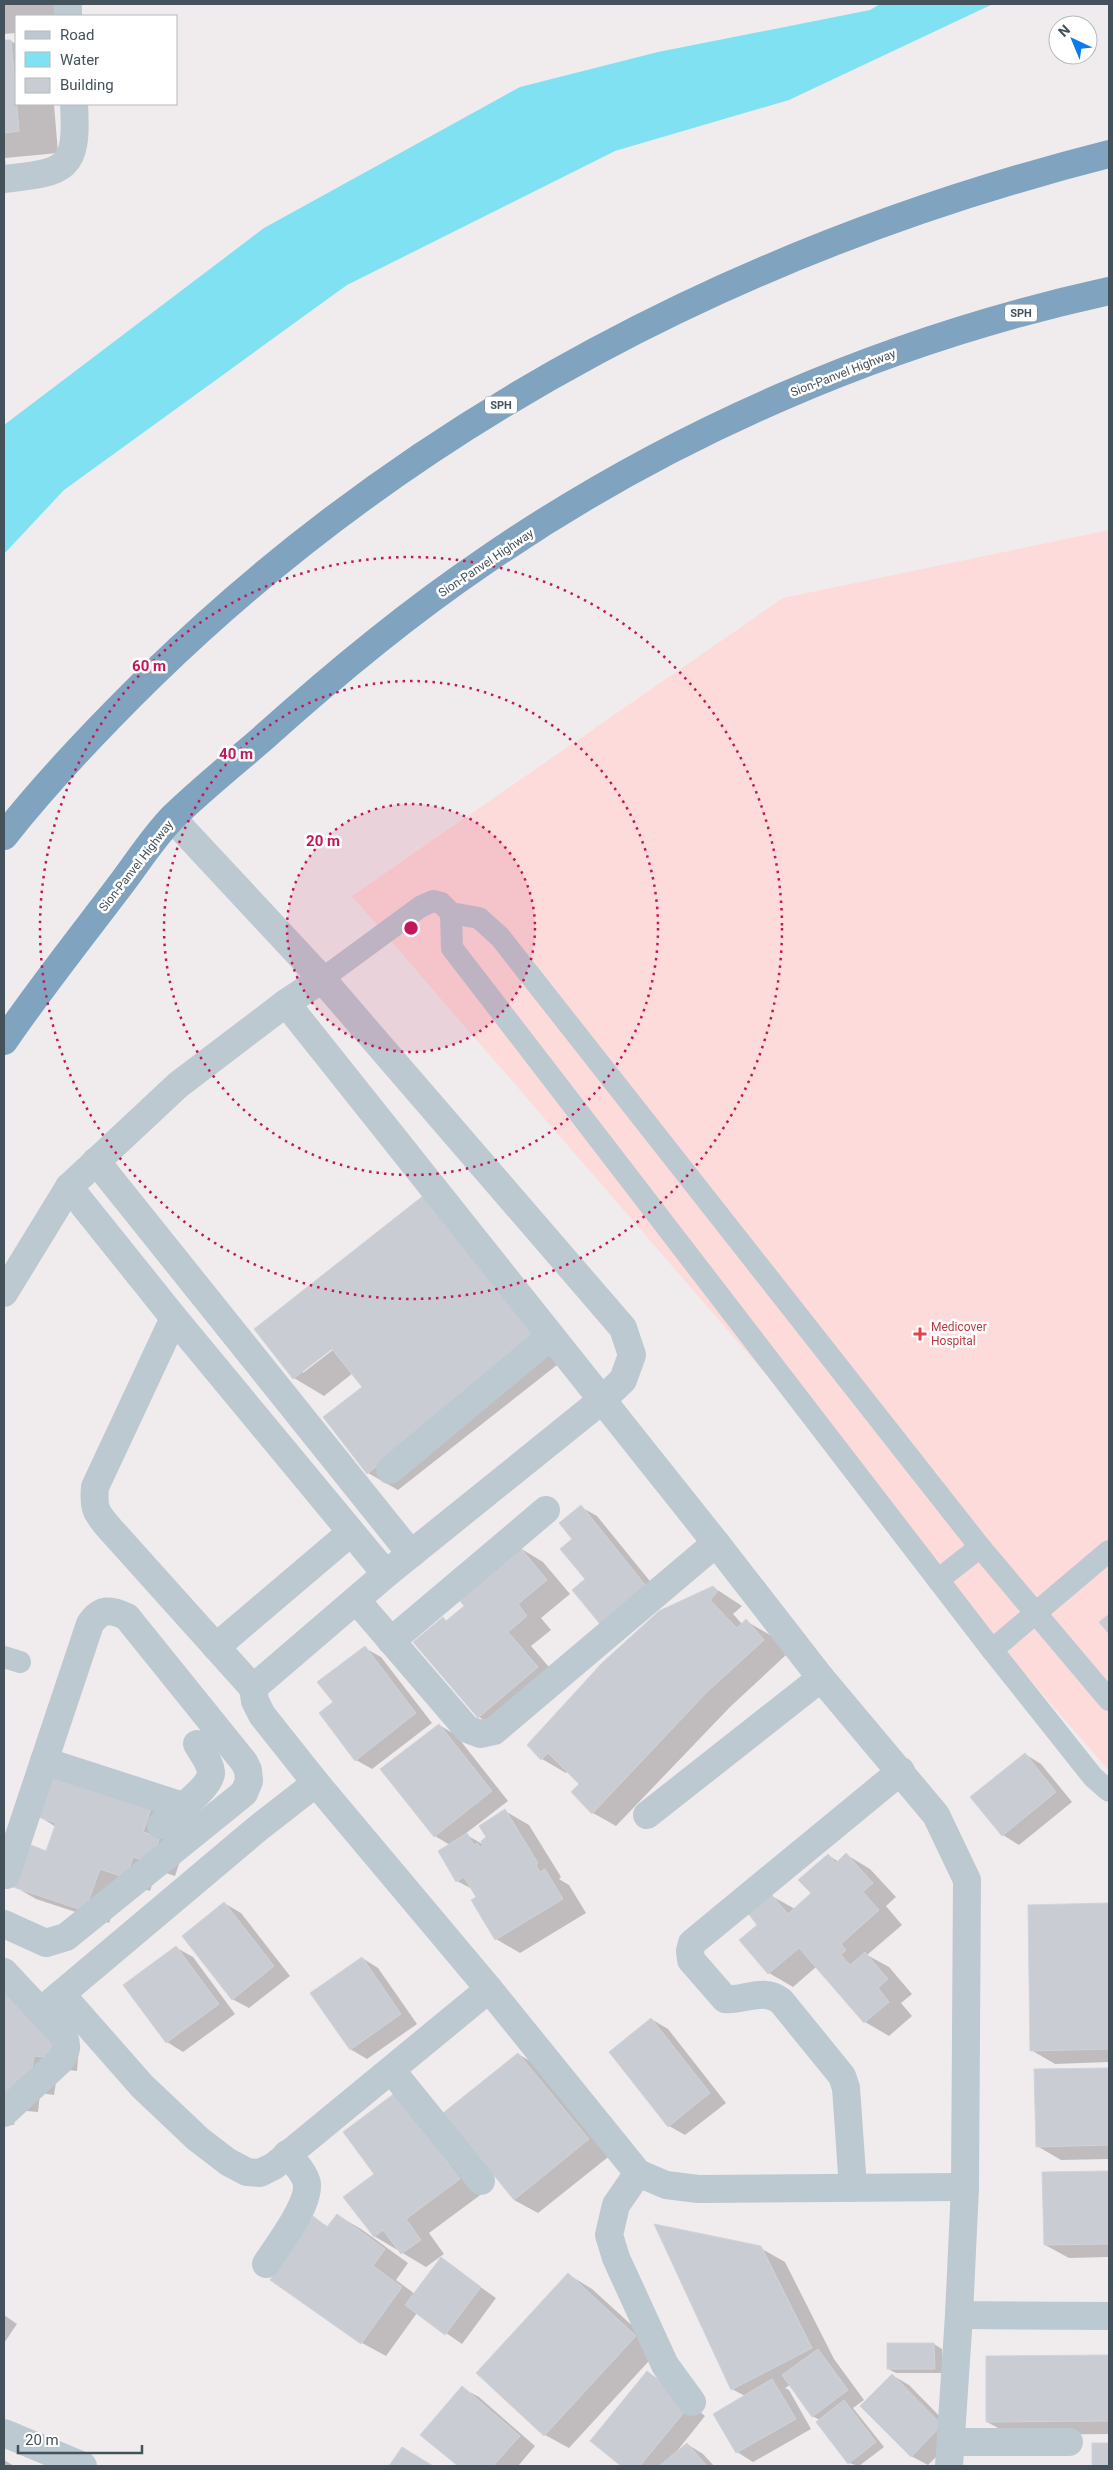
<svg xmlns="http://www.w3.org/2000/svg" width="1113" height="2470" viewBox="0 0 1113 2470" font-family="Roboto,sans-serif">
<rect width="100%" height="100%" fill="#f0eced"/>
<polygon fill="#fcdbda" points="1109,530 1109,1771 352,896 783,598"/>
<polygon fill="#80e1f2" points="880,4 993,4 789,100 615,151 347,285 64,490 4,554 4,425 264,228 520,87 658,52 870,10"/>
<g fill="#0003" fill-rule="evenodd">
<polygon points="4,4 55,4 56,16 16,16 16,33 4,34"/>
<polygon points="11,41 16,44 16,104 54,104 58,153 5,158 7,181 4,181 4,42"/>
<path d="M256 1329 571 1354 398 1490 368 1473 364 1387 353 1373 324 1396 294 1378ZM336 1344 338 1346 303 1373V1370Z"/>
<polygon points="581,1507 597,1516 662,1596 587,1580"/>
<polygon points="520,1548 543,1562 570,1594 541,1618 551,1630 531,1646 561,1681 502,1731 479,1717 443,1619 448,1621 466,1606"/>
<polygon points="713,1587 742,1606 733,1614 742,1624 746,1621 770,1635 787,1654 730,1707 616,1826 593,1813 581,1784 568,1771 566,1773 542,1759"/>
<polygon points="365,1648 381,1657 432,1723 372,1769 356,1760 334,1702"/>
<polygon points="439,1725 456,1735 508,1801 465,1834 484,1845 505,1811 529,1825 561,1877 559,1879 569,1885 586,1913 520,1953 496,1939 474,1890 457,1881 450,1845 435,1836"/>
<polygon points="1025,1754 1041,1764 1072,1802 1019,1845 1003,1835 972,1797"/>
<polygon points="152,1806 183,1852 175,1876 157,1870 150,1891 124,1882 109,1923 36,1899 12,1885 47,1852 56,1827 37,1815"/>
<polygon points="828,1855 839,1862 847,1855 870,1869 896,1897 886,1906 902,1925 867,1955 889,1967 912,1994 901,2003 912,2016 889,2036 865,2022 816,1967 793,1987 769,1973 759,1925 770,1895 795,1909 813,1893"/>
<polygon points="224,1903 241,1913 290,1976 249,2008 232,1999"/>
<polygon points="1109,1904 1109,2062 1055,2064 1031,2050 1029,1906"/>
<polygon points="177,1948 193,1957 235,2014 183,2052 167,2042"/>
<polygon points="362,1958 378,1968 417,2024 367,2059 350,2049"/>
<polygon points="4,1979 79,2046 77,2071 58,2069 54,2095 40,2093 38,2112 16,2110 14,2125 4,2124"/>
<polygon points="651,2019 668,2029 726,2103 685,2135 669,2126"/>
<polygon points="518,2054 542,2068 612,2154 538,2213 514,2200"/>
<polygon points="1109,2069 1109,2159 1061,2160 1037,2146 1035,2070"/>
<polygon points="395,2094 483,2193 429,2233 444,2254 426,2267 374,2236 376,2174"/>
<polygon points="1109,2172 1109,2257 1069,2258 1045,2245 1044,2174"/>
<polygon points="337,2215 361,2229 408,2263 396,2280 415,2294 441,2259 496,2298 462,2344 417,2313 386,2356 362,2343 313,2218 329,2227"/>
<polygon points="760,2248 785,2262 834,2359 864,2400 853,2408 884,2447 859,2466 849,2463 820,2420 812,2416 790,2385 785,2388 789,2390 811,2429 753,2462 737,2452 745,2396 732,2389"/>
<polygon points="569,2275 592,2289 659,2350 569,2448 545,2435"/>
<polygon points="4,2315 17,2324 4,2343"/>
<polygon points="934,2344 942,2349 943,2373 896,2373 888,2369"/>
<polygon points="1109,2356 1109,2434 1011,2435 987,2422 987,2357"/>
<polygon points="647,2372 664,2382 705,2416 677,2451 687,2444 703,2454 714,2466 623,2466 592,2441"/>
<polygon points="892,2375 909,2385 958,2435 928,2465 911,2456"/>
<polygon points="462,2388 479,2397 535,2446 518,2466 459,2466 422,2435"/>
<polygon points="4,2460 14,2466 4,2466"/>
</g>
<g fill="#c9ccd2" stroke="#d0d3d9">
<polygon points="4,40 11,40 19,131 4,133"/>
<polygon points="428,1192 541,1336 367,1474 323,1417 362,1387 332,1349 293,1379 254,1329"/>
<polygon points="581,1505 646,1586 600,1624 572,1590 585,1579 560,1549 572,1539 559,1523"/>
<polygon points="519,1546 547,1580 518,1604 527,1616 508,1632 538,1667 478,1718 413,1642 443,1617 446,1621 464,1606 458,1598"/>
<polygon points="713,1586 718,1591 710,1600 737,1628 746,1619 764,1640 706,1693 592,1814 571,1792 579,1784 548,1753 541,1760 527,1745 602,1663 659,1611"/>
<polygon points="1109,1614 1109,1634 1099,1622"/>
<polygon points="365,1646 416,1713 355,1761 319,1713 333,1702 317,1682"/>
<polygon points="439,1724 492,1791 434,1837 380,1769"/>
<polygon points="1025,1753 1056,1792 1002,1836 970,1797"/>
<polygon points="49,1772 152,1805 143,1832 160,1837 151,1863 133,1857 126,1878 100,1869 85,1911 10,1886 26,1843 46,1851 56,1823 35,1816"/>
<polygon points="505,1809 538,1863 536,1865 540,1872 545,1869 563,1899 495,1940 471,1900 476,1897 464,1877 456,1882 438,1851 467,1833 474,1845 477,1843 480,1847 483,1846 481,1841 486,1837 479,1826"/>
<polygon points="846,1853 873,1883 863,1892 879,1910 841,1944 846,1950 841,1955 850,1965 865,1952 888,1979 878,1988 889,2002 864,2023 799,1948 768,1974 739,1940 757,1925 747,1912 770,1893 788,1914 811,1893 798,1880 828,1854 836,1863"/>
<polygon points="224,1902 274,1966 232,2000 182,1936"/>
<polygon points="1109,1903 1109,2049 1030,2051 1028,1905"/>
<polygon points="176,1946 219,2004 166,2043 123,1985"/>
<polygon points="362,1957 401,2014 350,2050 310,1993"/>
<polygon points="4,1990 15,1992 13,2005 29,2006 56,2031 53,2058 34,2056 30,2082 16,2080 14,2099 4,2098"/>
<polygon points="651,2018 710,2093 668,2127 609,2052"/>
<polygon points="518,2053 589,2139 514,2200 443,2113"/>
<polygon points="1109,2068 1109,2145 1036,2147 1034,2069"/>
<polygon points="395,2093 460,2179 406,2219 421,2240 401,2254 383,2230 374,2237 343,2197 374,2174 343,2132"/>
<polygon points="1109,2171 1109,2244 1044,2245 1042,2172"/>
<polygon points="337,2214 385,2249 373,2266 402,2287 361,2344 270,2280 313,2216 327,2227"/>
<polygon points="654,2224 761,2246 812,2348 731,2390"/>
<polygon points="441,2257 481,2287 445,2335 405,2305"/>
<polygon points="568,2273 636,2336 544,2436 476,2373"/>
<polygon points="887,2343 934,2343 935,2369 887,2369"/>
<polygon points="818,2349 848,2390 812,2417 782,2375"/>
<polygon points="1109,2355 1109,2421 986,2422 986,2356"/>
<polygon points="647,2371 690,2405 640,2466 621,2466 590,2441"/>
<polygon points="892,2374 942,2425 911,2457 860,2406"/>
<polygon points="772,2379 796,2419 736,2453 713,2414"/>
<polygon points="462,2386 520,2436 493,2466 458,2466 420,2435"/>
<polygon points="844,2400 876,2442 848,2464 816,2422"/>
<polygon points="687,2443 707,2466 659,2466"/>
<rect x="1092" y="2443" width="17" height="23"/>
<polygon points="402,2447 433,2466 389,2466"/>
</g>
<g fill="none" stroke-linecap="round" stroke-linejoin="round">
<g stroke="#bcc9d1" stroke-width="22">
<polyline points="451,913 452,948 992,1650 1093,1777 1109,1791"/>
<polyline points="322,979 420,907 433,901 441,903 451,913 479,918 500,937 980,1547 1109,1700"/>
<polyline points="938,1580 980,1547"/>
<polyline points="992,1650 1109,1551"/>
<polyline points="4,1657 20,1662"/>
</g>
<g stroke="#bcc9d1" stroke-width="28">
<polyline points="68,4 68,16"/>
<path d="M4 179C66 172 78 171 74 104"/>
<polyline points="172,818 322,979 623,1328 632,1355 623,1380 602,1400 386,1574 253,1688 255,1701 262,1715 316,1783 489,1989 638,2173 666,2185 698,2189 965,2187"/>
<polyline points="286,1003 716,1543 821,1678 936,1815 967,1880 965,2187 959,2315 1109,2316"/>
<polyline points="96,1161 411,1554"/>
<polyline points="69,1187 174,1318"/>
<polyline points="4,1293 69,1187 178,1085 286,1003 322,979"/>
<polyline points="390,1470 551,1336"/>
<polyline points="357,1601 467,1729 480,1734 494,1731 716,1543"/>
<polyline points="391,1641 546,1510"/>
<polyline points="216,1647 350,1533"/>
<path d="M253 1688 111 1530C96 1513 93 1509 95 1487L174 1318 386 1574"/>
<polyline points="44,1761 183,1806"/>
<polyline points="647,1815 821,1678"/>
<path d="M161 1825C172 1815 213 1786 211 1772 210 1762 202 1753 197 1744"/>
<path d="M4 1924 46 1943 66 1937 244 1793 249 1781 248 1770 244 1762 127 1617C111 1609 101 1608 90 1624L6 1875"/>
<path d="M4 1972 63 2035C68 2045 67 2050 61 2060L4 2113"/>
<polyline points="61,1994 142,2086 198,2139 228,2162 247,2172 260,2173 274,2166 489,1989"/>
<polyline points="41,2011 257,1829 316,1783"/>
<polyline points="392,2071 481,2181"/>
<polyline points="638,2173 616,2205 609,2235 616,2258 665,2365 692,2402"/>
<path d="M853 2188 846 2088 842 2076 781 2001C763 1987 745 2001 725 1999L691 1960 690 1951 692 1943 901 1771"/>
<path d="M266 2264C278 2245 309 2206 307 2184 305 2173 294 2162 287 2154"/>
<polyline points="4,2433 83,2466"/>
<polyline points="951,2442 1069,2442"/>
<polyline points="949,2466 959,2315"/>
</g>
<g stroke="#80a3c0" stroke-width="28">
<path d="M4 836C49 779 100 726 152 675 419 415 750 245 1109 154"/>
<path d="M4 1041C39 990 77 942 115 892 134 868 152 838 174 816 202 789 233 764 262 739 332 676 404 616 482 563 670 433 886 340 1109 291"/>
</g>
</g>
<circle cx="411" cy="928" r="124" fill="#c2185b" fill-opacity=".12"/>
<g fill="none" stroke="#c2185b" stroke-width="2.5" stroke-dasharray="2.5 5">
<circle cx="411" cy="928" r="124"/>
<circle cx="411" cy="928" r="247"/>
<circle cx="411" cy="928" r="371"/>
</g>
<path fill="#e0444e" stroke="#fff" stroke-width="2" d="M917.5 1326.5h5v5h5v5h-5v5h-5v-5h-5v-5h5z"/>
<g text-anchor="middle" dominant-baseline="central" stroke-width="5" stroke-linejoin="round" paint-order="stroke">
<g fill="#fff" stroke="#7c868d" stroke-width="1">
<rect x="1005" y="304.5" width="32" height="17" rx="4"/>
<rect x="485" y="396.5" width="32" height="17" rx="4"/>
</g>
<g font-size="11" font-weight="bold" fill="#44525c">
<text x="1021" y="313">SPH</text>
<text x="501" y="405">SPH</text>
</g>
<g font-size="12" fill="#44525c" stroke="#fff">
<text transform="translate(843 373) rotate(-21)">Sion-Panvel Highway</text>
<text transform="translate(486 563) rotate(-34)">Sion-Panvel Highway</text>
<text transform="translate(136 866) rotate(-52)">Sion-Panvel Highway</text>
</g>
<g font-size="12" fill="#be3a42" stroke="#fff" text-anchor="start">
<text x="931" y="1327">Medicover<tspan x="931" dy="14">Hospital</tspan></text>
</g>
</g>
<circle cx="411" cy="928" r="8" fill="#c2185b" stroke="#fff" stroke-width="2.5"/>
<g font-size="15" text-anchor="middle" font-weight="bold" fill="#c2185b" stroke="#fff" stroke-width="5" stroke-linejoin="round" paint-order="stroke">
<text x="149" y="671">60 m</text>
<text x="236" y="759">40 m</text>
<text x="323" y="846">20 m</text>
</g>
<rect width="1113" height="2470" fill="none" stroke="#44525c" stroke-width="10"/>
<rect x="15" y="15" width="162" height="90" fill="#ffffff" stroke="#b4babe"/>
<rect x="25" y="31" width="25" height="8" fill="#bcc9d1" stroke="#b4babe"/>
<text x="60" y="40" font-size="15" fill="#44525c">Road</text>
<rect x="25" y="52" width="25" height="15" fill="#80e1f2" stroke="#b4babe"/>
<text x="60" y="65" font-size="15" fill="#44525c">Water</text>
<rect x="25" y="78" width="25" height="15" fill="#c9ccd2" stroke="#b4babe"/>
<text x="60" y="90" font-size="15" fill="#44525c">Building</text>
<g transform="translate(1073 40) rotate(316)"><circle r="24" fill="#ffffff" stroke="#b4babe"/>
<path d="M0-4L9 19L0 12L-9 19Z" fill="#0b7aeb"/>
<text y="-8" font-size="14" font-weight="bold" text-anchor="middle" fill="#44525c">N</text>
</g>
<path d="M18 2445v8h124v-8" fill="none" stroke="#44525c" stroke-width="2.5"/>
<text x="25" y="2445" font-size="15" fill="#44525c" stroke="#ffffff" stroke-width="4" paint-order="stroke">20 m</text>
</svg>
